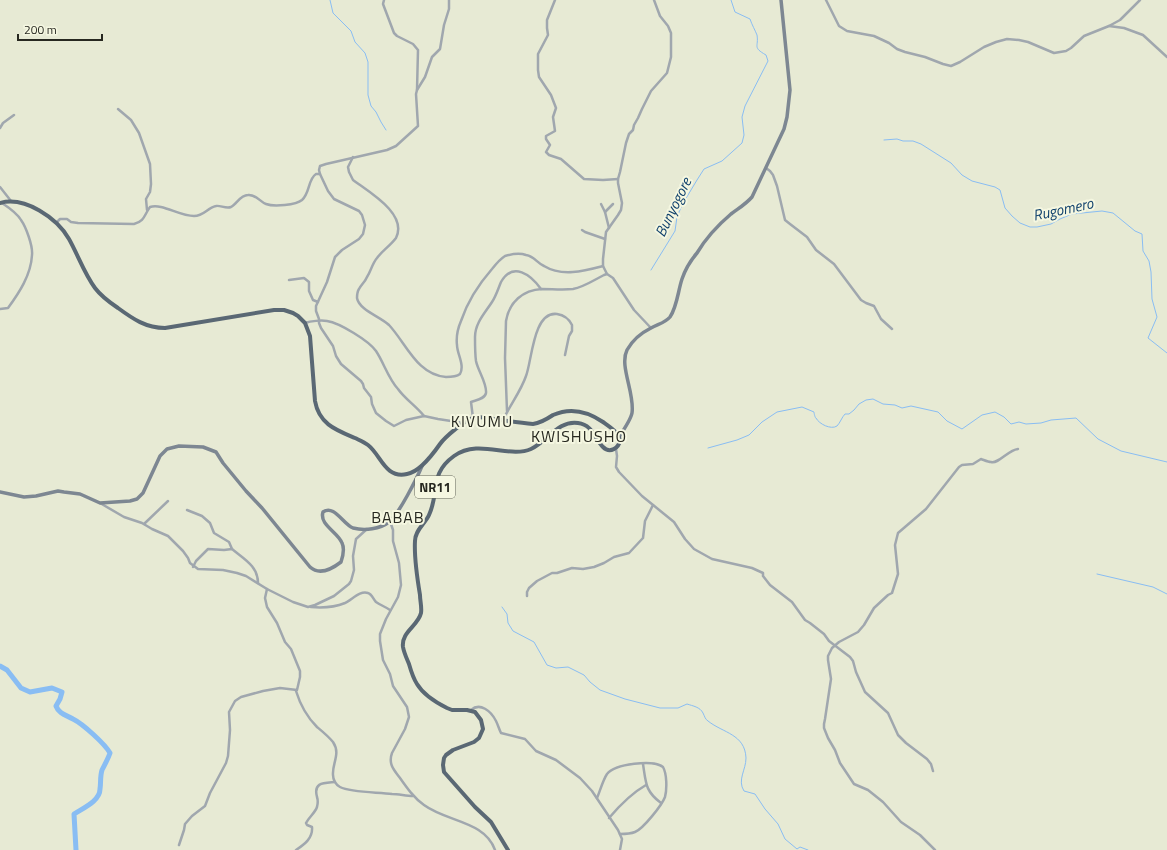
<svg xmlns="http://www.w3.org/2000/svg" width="1167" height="850" viewBox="0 0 1167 850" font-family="'Titillium Web',sans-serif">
<rect width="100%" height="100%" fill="#e7ead4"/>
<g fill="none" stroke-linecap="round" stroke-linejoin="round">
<g stroke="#89bdf3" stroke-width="1">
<polyline points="330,0 333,13 351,31 355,42 365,53 368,62 368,95 371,106 376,112 381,122 386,130"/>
<polyline points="884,140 897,139 903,141 913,141 921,144 951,163 962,175 972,181 995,187 1000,190 1005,208 1012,216 1020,223 1030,227 1037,227 1051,224 1060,219 1072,214 1102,211 1113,213 1135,231 1142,234 1143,251 1149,261 1151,272 1152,299 1157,317 1148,338 1167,353"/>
<path d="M651 270 675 231 677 217 682 205 697 180 704 169 722 161 742 143 744 135 742 117 745 106 768 61 766 55C752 47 759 47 757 35 755 30 752 25 750 19L735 12 731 0"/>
<path d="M708 448 737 440 749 435 762 422 777 412 802 407 814 412C814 413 815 418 816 418 819 424 831 430 837 426 840 423 842 417 845 414H849L854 410 859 404 866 400 873 399 883 404 895 405 902 408 911 406 938 412 947 421 962 429 982 415 995 412 1004 417 1011 424 1019 422 1026 424 1041 423 1051 420 1076 418 1098 439 1121 451 1167 462"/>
<polyline points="1097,574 1153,587 1167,594"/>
<path d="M502 607 507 614 508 623 513 631 534 642 547 665 556 668 568 667 584 675 590 682 600 690 625 699 660 708H678L687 704C693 706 700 707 703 713 705 717 705 719 708 721 723 733 745 734 746 758 746 770 737 780 744 791L755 794 765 809 778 824 785 839 797 849 800 847 808 850"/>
</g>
<path stroke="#89bdf3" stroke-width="5" d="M0 666 7 670 21 688 30 692 52 688 62 692 60 699 56 706C59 714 66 715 73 719 83 724 105 744 110 753 108 759 105 764 102 770 100 776 101 783 100 789 100 801 83 808 74 814L76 850"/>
<g stroke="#a0a7ae" stroke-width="2.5">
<polyline points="384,0 383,4 394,33 397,36 413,44 418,50 417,90"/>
<polyline points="555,0 547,20 547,28 548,35 538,54 538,70 539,77 551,95 556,108 553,117 555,131 546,136 546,139 550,145 546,152 549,155 561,159 584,179 603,180 618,179"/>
<polyline points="826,0 839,26 847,31 874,36 889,43 897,49 905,52 925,57 943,64 951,66 960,62 984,47 996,42 1007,39 1019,40 1028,42 1054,53 1066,51 1071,48 1084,36 1109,26 1120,20 1140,0"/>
<polyline points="1109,26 1124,28 1143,35 1167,57"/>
<polyline points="118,109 131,120 139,133 150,164 151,184 150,192 146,199 147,210"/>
<polyline points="0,128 3,123 14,115"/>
<path d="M353 157 348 167 349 172 353 180C369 192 408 214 396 238 390 246 382 251 377 258 372 264 371 271 367 277 365 282 361 285 359 289 357 292 357 295 357 298 359 310 381 317 389 325 406 343 417 375 446 377 451 377 456 377 460 374 465 365 457 354 457 345 456 337 458 328 461 321 468 300 478 285 492 269 496 264 500 259 505 256 512 254 520 253 526 255 534 256 537 263 544 266 562 277 584 271 603 266"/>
<polyline points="766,168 770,171 773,175 777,186 785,220 790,224 807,237 816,250 834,264 861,300 866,303 874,306 881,319 892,329"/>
<polyline points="320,174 328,191 334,199 359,211 362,215 365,225 363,234 359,239 342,250 335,257 327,282 316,306 316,311 319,319 319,323 321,328 333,346 336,356 341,364 361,381 363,384 364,388 371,397 372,404 376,413 386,421 394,426 406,420 424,416 438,419 464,423"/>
<polyline points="0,187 11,201"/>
<polyline points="601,204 605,212 609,228"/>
<polyline points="605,212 613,204"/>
<path d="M56 223 60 219H67L71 222 78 223 134 224C145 221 144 215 150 207 162 203 179 216 194 216 204 216 207 208 216 206 220 205 226 209 231 207 237 204 240 195 248 195 256 194 260 202 266 204 274 207 296 205 302 200 310 193 308 179 316 174H320L319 170 320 166 326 164 387 150 396 146 418 126 416 94 417 90 425 77 432 57 440 49 444 25 449 9V0"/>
<polyline points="582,230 585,232 605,239"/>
<polyline points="607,274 603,266 603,259 606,232 618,215 621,210 622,203 618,183 618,179 620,172 626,143 629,134 633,130 634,125 638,118 642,109 651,91 667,73 671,57 671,33 668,26 660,16 654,0"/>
<polyline points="289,280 304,278 309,282 309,291 313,300 318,302"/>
<path d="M0 309 8 308C19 293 31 275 32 255 33 246 26 227 21 220 17 213 8 207 2 203"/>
<path d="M305 323C311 321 321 320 327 321 340 323 369 341 376 351 384 363 388 378 398 389 405 399 416 406 424 416"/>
<path d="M507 411 505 358 506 321C509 302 523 290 542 289 552 289 563 290 573 289 584 287 594 280 604 275L607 274 613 278 634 310 651 328"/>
<path d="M473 418 471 402C476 400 485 399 486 393 487 383 478 371 476 361 475 354 475 345 475 337 475 323 485 313 492 302 496 296 498 289 501 282 513 261 531 275 541 289"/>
<path d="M503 420C510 405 521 391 526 376 532 361 533 311 557 314 564 315 569 319 572 325V331L569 336 565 355"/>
<polyline points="616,449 617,456 616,467 619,472 642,496 674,522 685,539 694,549 712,559 752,568 763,573 763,576 770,585 792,602 805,620 810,623 824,634 829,641 850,657 853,661 856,672 865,692 888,713 898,735 906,743 927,759 931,764 933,771"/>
<polyline points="100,503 124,517 142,523 152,529 168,536 183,551 188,558 190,563 198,569 223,570 237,573 246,576 267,589 293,602 308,607 315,605 334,596 349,584 351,581 354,570 353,556 356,539 367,529"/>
<polyline points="187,510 202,516 210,523 214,533 229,542 232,549"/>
<path d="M390 521 393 530V541L399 563 401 585 398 597 386 619 380 634V641L383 660 390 674 393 686 407 707 409 717 405 729 392 753C388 764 394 770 400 778 407 788 414 798 424 805 447 822 485 821 495 850"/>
<polyline points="144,524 168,501"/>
<path d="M193 567 196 561 208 549 224 550 232 549C244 559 258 566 258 583"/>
<polyline points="527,596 527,592 529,588 537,581 552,573 557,573 572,568 583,569 594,567 604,563 614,557 629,553 643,538 645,521 653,505"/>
<path d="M311 607C322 608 335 607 345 603 352 600 360 590 368 593 372 594 373 599 376 602 380 605 386 607 390 610"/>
<path d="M296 691C300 704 307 717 317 727 323 732 328 736 333 742 341 754 332 763 333 775 333 780 336 785 340 787 352 793 379 792 392 794 399 794 406 796 413 796"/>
<path d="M471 710C480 702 491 711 496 721 498 725 499 729 501 733L525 739 536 751 556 760 580 778 592 791 618 830 622 839 620 850"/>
<path d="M643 764C646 783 645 791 661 803"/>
<path d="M597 798C600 791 603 780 607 774 615 764 653 759 663 767 667 774 667 789 665 797 662 805 643 829 635 832 630 834 625 834 620 834"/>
<path d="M609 818C620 805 632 793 646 785"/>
<polyline points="179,845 184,830 185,824 192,816 205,806 210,793 226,763 228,756 230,730 229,712 235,701 241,697 263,691 280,688 297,690 300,677 300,671 291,649 285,642 277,623 267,607 265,598 267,589"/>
<path d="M296 850C305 844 313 838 312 827L307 825 306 823C309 817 315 813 317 807 318 803 318 800 317 797 313 782 324 783 335 782"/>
<path d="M935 850 920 835 901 822 883 802 868 790 854 784 840 763 835 750 828 738 824 728V724L825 719 831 679 828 660V656L832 648 839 642 858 632 864 625 874 608 888 595 892 593 898 574 895 545 898 533 926 509 959 467 962 465 973 464 981 459C984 460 988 462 991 462 999 464 1008 450 1018 449"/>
</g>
<g stroke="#7d8792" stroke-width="3.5">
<path d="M619 437C623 431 631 419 632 413 635 393 619 366 627 350 633 339 641 333 651 328 658 324 665 323 670 317 677 307 678 291 682 279 685 270 691 260 697 253 706 238 718 225 731 214 739 208 746 204 752 197L784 129 787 117 790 90 781 0"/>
<path d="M0 492 24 497 36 496 58 491 64 492 80 494 100 503 130 501 137 499 143 493 160 456 167 449 179 446 203 447 216 452 223 463 246 491 262 508 310 567C320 576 332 569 341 562 343 556 345 549 342 543 338 532 319 525 323 512 334 504 343 524 353 528 365 531 380 529 389 522 399 514 417 478 422 466"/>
</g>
<path stroke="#5a6874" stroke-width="4" d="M0 203C25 196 57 218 69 239 78 255 84 273 95 288 101 296 109 302 118 308 133 319 146 328 165 328L274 310H284L293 313 298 316 305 323 310 336 315 401C319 424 336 430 355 438 359 440 364 442 368 445 381 455 385 479 407 474 420 472 433 454 440 444 445 437 465 420 473 418 480 416 487 418 494 419 507 421 520 423 533 424 541 423 547 419 553 415 571 407 587 411 603 422 610 427 618 432 620 440 619 448 610 454 603 447 594 438 593 425 578 423 558 420 547 442 531 449 509 459 479 438 454 456 429 474 440 491 429 515 425 524 415 530 415 541 414 558 417 577 420 595 420 601 422 607 421 613 418 626 401 632 403 647 404 653 407 659 409 664 411 671 413 678 417 684 423 694 437 703 447 708L452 710H467L475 712 481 720 483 729 479 738 474 742 453 750 446 755 444 758 443 765 444 772 475 807 491 822 508 850"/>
</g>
<g text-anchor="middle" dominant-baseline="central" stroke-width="4" stroke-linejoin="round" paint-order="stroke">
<rect fill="#f5f7e1" stroke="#65665a" stroke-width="1" x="415" y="476" width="40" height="22" rx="3"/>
<g font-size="13" font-weight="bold" fill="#272820">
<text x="435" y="487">NR11</text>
</g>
<g font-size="15" font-style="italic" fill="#10416c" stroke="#f5f7e1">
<text transform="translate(673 207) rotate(-64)">Bunyogore</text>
<text transform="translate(1063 209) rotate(-12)">Rugomero</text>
</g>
<g font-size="16" letter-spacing="1" fill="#272820" stroke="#f5f7e1">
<text x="482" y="421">KIVUMU</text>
<text x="579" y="436">KWISHUSHO</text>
<text x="398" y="517">BABAB</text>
</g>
</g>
<path d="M18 34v6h84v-6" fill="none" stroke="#272820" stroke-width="2"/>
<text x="24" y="34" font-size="12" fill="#272820" stroke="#f5f7e1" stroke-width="3" paint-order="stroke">200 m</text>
</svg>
